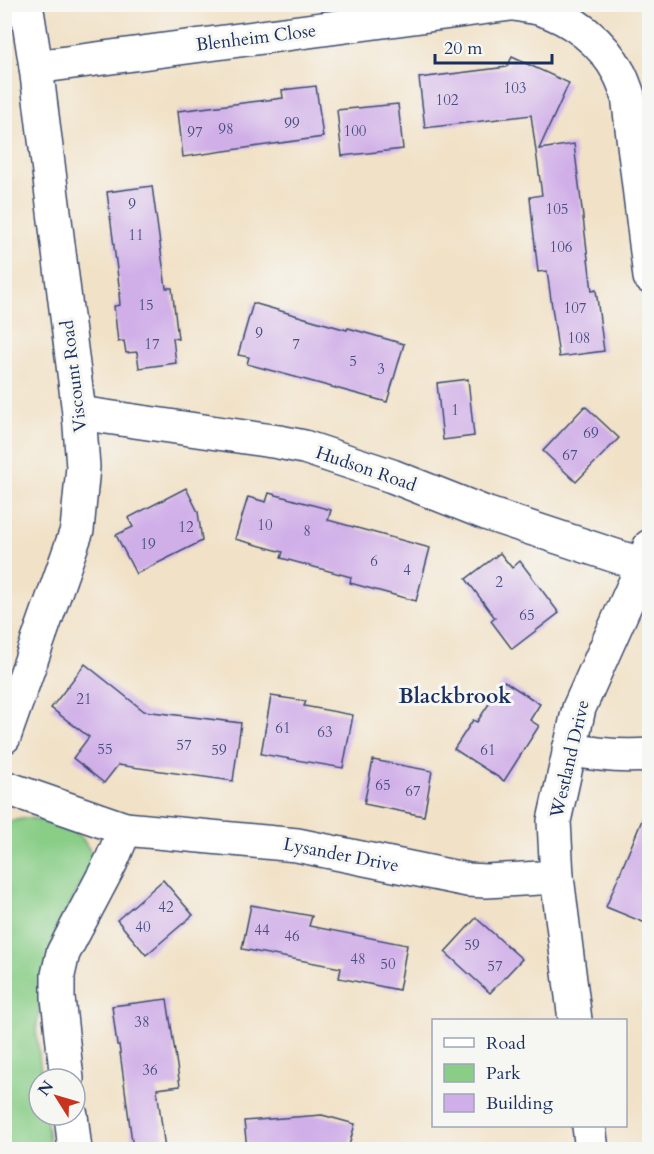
<svg xmlns="http://www.w3.org/2000/svg" width="654" height="1154" viewBox="0 0 654 1154" font-family="Cardo,serif">
<rect width="100%" height="100%" fill="#f6f6f2"/>
<filter id="ink" filterUnits="userSpaceOnUse"><feTurbulence type="fractalNoise" baseFrequency=".0167" numOctaves="2"/><feDisplacementMap in="SourceGraphic" scale="12" xChannelSelector="R" yChannelSelector="G"/><feConvolveMatrix kernelMatrix="1 2 1 2 8 2 1 2 1" color-interpolation-filters="sRGB"/></filter>
<filter id="wash" filterUnits="userSpaceOnUse"><feTurbulence type="fractalNoise" baseFrequency=".008" numOctaves="4" result="noise"/><feDisplacementMap in="SourceGraphic" scale="24" xChannelSelector="R" yChannelSelector="G"/><feGaussianBlur stdDeviation="1.35" result="paint"/><feColorMatrix in="noise" values="0 0 0 0 0 0 0 0 0 0 0 0 0 0 0 0 0 1.4 0 .05"/><feComposite in="paint" operator="in"/></filter>
<g filter="url(#wash)">
<rect width="100%" height="100%" fill="#f1e1c6"/>
<polygon fill="#89cd87" stroke="#527e72" stroke-width="1.5" points="28,818 63,824 82,838 93,855 85,876 55,933 45,972 36,1030 42,1079 39,1079 39,1115 46,1115 50,1149 5,1150 5,822"/>
<g id="blocks">
<g fill="#d0afe8">
<polygon points="512,57 569,83 539,149 574,144 592,291 596,290 604,351 559,357 547,271 538,272 533,227 530,197 542,195 531,115 425,128 419,78 507,67"/>
<polygon points="316,86 323,137 183,157 178,111 283,98 282,90"/>
<polygon points="398,104 403,149 342,156 337,110"/>
<polygon points="152,186 166,288 172,288 178,339 173,338 176,363 139,368 137,352 126,353 124,341 118,342 114,306 120,305 119,293 120,293 107,192"/>
<polygon points="253,303 347,330 348,328 404,344 387,402 247,364 249,357 238,355"/>
<polygon points="468,379 474,436 443,440 437,383"/>
<polygon points="585,406 619,438 576,482 543,451"/>
<polygon points="186,488 198,512 202,541 136,574 116,535 133,527 128,518"/>
<polygon points="269,493 331,510 328,520 430,548 416,601 350,583 351,577 281,558 283,552 235,539 248,497 266,502"/>
<polygon points="500,553 512,568 520,561 559,613 512,649 491,621 495,618 466,579"/>
<polygon points="85,664 144,711 241,723 233,781 118,765 104,783 73,758 89,737 51,708"/>
<polygon points="504,681 540,704 530,720 539,726 504,781 454,749 473,720 477,722"/>
<polygon points="271,696 306,701 304,706 353,715 343,768 261,754"/>
<polygon points="373,760 432,771 424,816 364,804"/>
<polygon points="649,803 650,803 650,925 606,907"/>
<polygon points="163,880 193,915 146,955 117,920"/>
<polygon points="251,905 312,916 309,926 407,945 399,990 339,978 341,968 242,949"/>
<polygon points="476,918 522,959 490,993 445,952"/>
<polygon points="167,999 180,1086 157,1089 165,1149 133,1149 119,1045 117,1045 112,1006"/>
<polygon points="322,1115 355,1124 348,1149 247,1149 244,1121"/>
</g>
</g>
</g>
<g filter="url(#ink)">
<use href="#blocks" fill-opacity="0" stroke="#3b4a6e" stroke-width="1.5"/>
<g fill="none" stroke-linecap="round" stroke-linejoin="round">
<g stroke="#3b4a6e" stroke-width="36">
<g id="minor">
<path d="M515 4C522 6 530 6 538 8 572 18 603 42 619 73 623 80 625 87 628 95L650 277"/>
<polyline points="36,67 511,4"/>
<polyline points="79,413 279,442 304,447 392,476 488,514 643,565"/>
<polyline points="4,737 77,530 83,467 79,413 36,67 26,4"/>
<path d="M569 749C596 755 622 757 650 755"/>
<polyline points="4,787 125,829 297,845 468,880 486,881 557,877"/>
<polyline points="575,1020 557,877 554,821 579,708 643,565 650,546"/>
<polyline points="67,1079 58,998 58,975 63,953 111,862 125,829"/>
<polyline points="71,1115 75,1150"/>
<polyline points="589,1126 592,1150"/>
</g>
</g>
<use href="#minor" stroke="#fff" stroke-width="33"/>
</g>
</g>
<g text-anchor="middle" dominant-baseline="central" stroke-width="6" stroke-linejoin="round" paint-order="stroke">
<g font-size="15" fill="#484f80">
<text x="515" y="88">103</text>
<text x="447" y="100">102</text>
<text x="292" y="123">99</text>
<text x="226" y="129">98</text>
<text x="355" y="131">100</text>
<text x="195" y="132">97</text>
<text x="132" y="204">9</text>
<text x="557" y="209">105</text>
<text x="136" y="235">11</text>
<text x="561" y="247">106</text>
<text x="146" y="305">15</text>
<text x="575" y="308">107</text>
<text x="259" y="333">9</text>
<text x="579" y="338">108</text>
<text x="152" y="344">17</text>
<text x="296" y="344">7</text>
<text x="353" y="361">5</text>
<text x="381" y="369">3</text>
<text x="455" y="410">1</text>
<text x="591" y="433">69</text>
<text x="570" y="455">67</text>
<text x="265" y="525">10</text>
<text x="186" y="527">12</text>
<text x="307" y="531">8</text>
<text x="148" y="544">19</text>
<text x="374" y="561">6</text>
<text x="407" y="570">4</text>
<text x="499" y="582">2</text>
<text x="527" y="615">65</text>
<text x="84" y="699">21</text>
<text x="283" y="728">61</text>
<text x="325" y="732">63</text>
<text x="184" y="745">57</text>
<text x="105" y="749">55</text>
<text x="219" y="750">59</text>
<text x="488" y="750">61</text>
<text x="383" y="785">65</text>
<text x="413" y="791">67</text>
<text x="166" y="907">42</text>
<text x="143" y="927">40</text>
<text x="262" y="930">44</text>
<text x="292" y="936">46</text>
<text x="472" y="945">59</text>
<text x="358" y="959">48</text>
<text x="388" y="964">50</text>
<text x="495" y="966">57</text>
<text x="142" y="1022">38</text>
<text x="150" y="1070">36</text>
</g>
<g font-size="18" fill="#1b2f5e" stroke="#f6f6f2">
<text transform="translate(256 38) rotate(-7)">Blenheim Close</text>
<text transform="translate(74 376) rotate(-97)">Viscount Road</text>
<text transform="translate(366 469) rotate(19)">Hudson Road</text>
<text transform="translate(570 759) rotate(-77)">Westland Drive</text>
<text transform="translate(341 855) rotate(11)">Lysander Drive</text>
</g>
<g font-size="21" font-weight="bold" fill="#1b2f5e" stroke="#f6f6f2">
<text x="455" y="696">Blackbrook</text>
</g>
</g>
<rect width="654" height="1154" fill="none" stroke="#f6f6f2" stroke-width="24"/>
<rect x="432" y="1019" width="195" height="108" fill="#f6f6f2" stroke="#9ea6b7" stroke-width="1.5"/>
<rect x="444" y="1038" width="30" height="9" fill="#ffffff" stroke="#9ea6b7" stroke-width="1.5"/>
<text x="486" y="1049" font-size="18" fill="#1b2f5e">Road</text>
<rect x="444" y="1064" width="30" height="18" fill="#89cd87" stroke="#9ea6b7" stroke-width="1.5"/>
<text x="486" y="1079" font-size="18" fill="#1b2f5e">Park</text>
<rect x="444" y="1094" width="30" height="18" fill="#d0afe8" stroke="#9ea6b7" stroke-width="1.5"/>
<text x="486" y="1109" font-size="18" fill="#1b2f5e">Building</text>
<g transform="translate(57 1097) rotate(307)"><circle r="28" fill="#f6f6f2" stroke="#9ea6b7" stroke-width="1.5"/>
<path d="M0-4.5L10 22L0 15L-10 22Z" fill="#c8321e"/>
<text y="-9" font-size="16" font-weight="bold" text-anchor="middle" fill="#1b2f5e">N</text>
</g>
<path d="M435 54v9h117v-9" fill="none" stroke="#1b2f5e" stroke-width="3"/>
<text x="444" y="54" font-size="18" fill="#1b2f5e" stroke="#f6f6f2" stroke-width="4.5" paint-order="stroke">20 m</text>
</svg>
